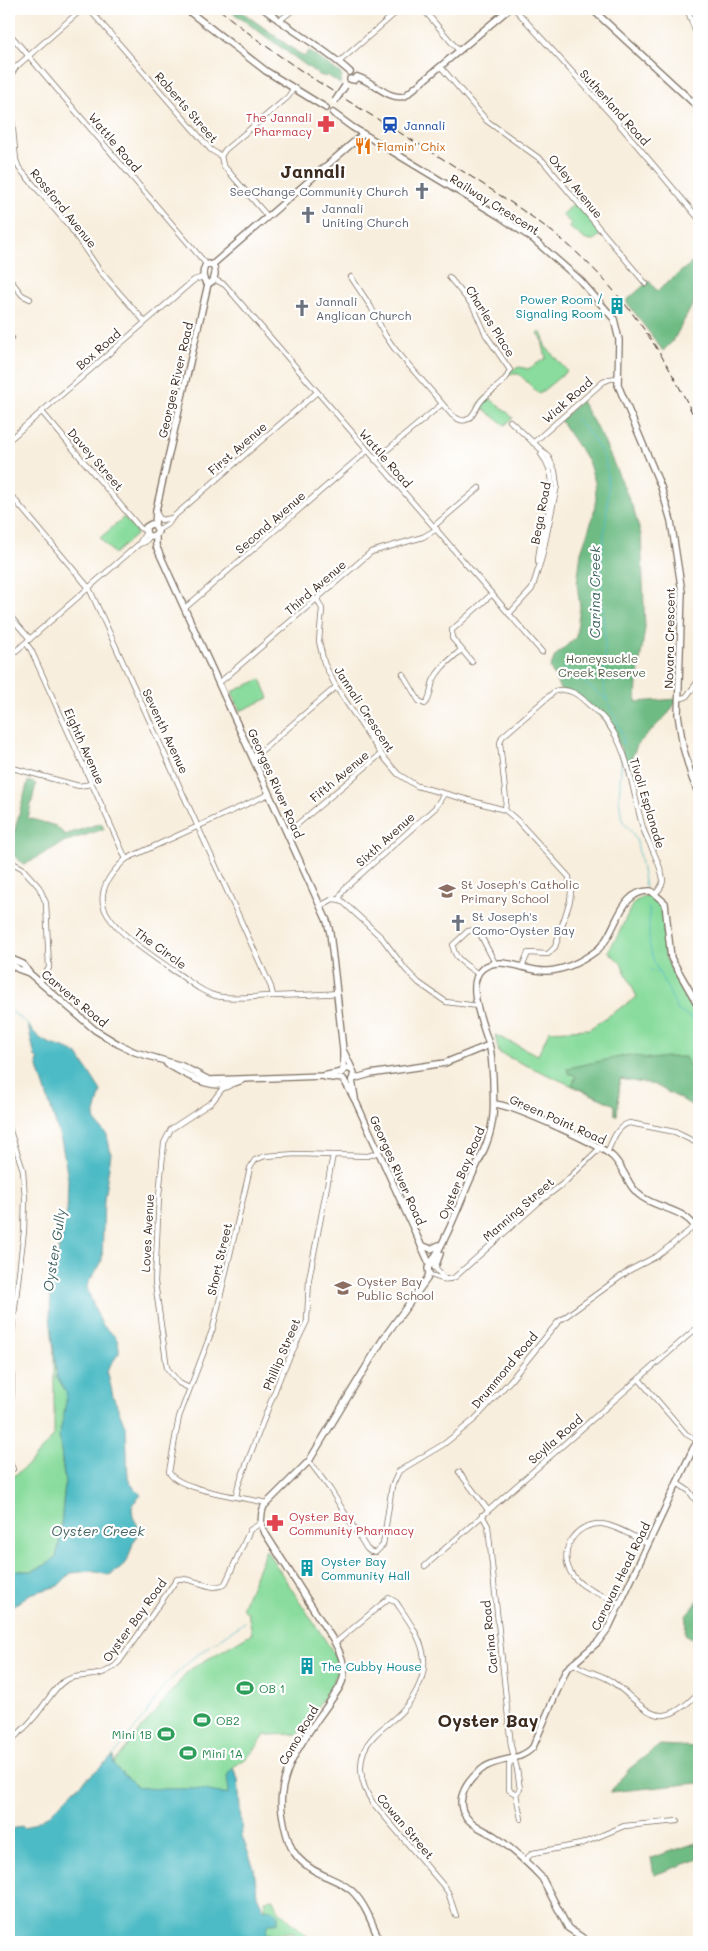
<svg xmlns="http://www.w3.org/2000/svg" width="708" height="1951" viewBox="0 0 708 1951" font-family="Mali,sans-serif">
<rect width="100%" height="100%" fill="#fff"/>
<filter id="ink" filterUnits="userSpaceOnUse"><feTurbulence type="fractalNoise" baseFrequency=".02" numOctaves="2"/><feDisplacementMap in="SourceGraphic" scale="10" xChannelSelector="R" yChannelSelector="G"/><feConvolveMatrix kernelMatrix="1 2 1 2 8 2 1 2 1" color-interpolation-filters="sRGB"/></filter>
<filter id="wash" filterUnits="userSpaceOnUse"><feTurbulence type="fractalNoise" baseFrequency=".0096" numOctaves="4" result="noise"/><feDisplacementMap in="SourceGraphic" scale="20" xChannelSelector="R" yChannelSelector="G"/><feGaussianBlur stdDeviation="1.12" result="paint"/><feColorMatrix in="noise" values="0 0 0 0 0 0 0 0 0 0 0 0 0 0 0 0 0 1.4 0 .05"/><feComposite in="paint" operator="in"/></filter>
<g filter="url(#wash)">
<rect width="100%" height="100%" fill="#f8eedd"/>
<g fill="#89dc9d" stroke="#62835e">
<polygon points="576,202 602,234 592,241 586,240 569,227 572,224 562,215"/>
<polygon points="540,332 543,335 545,346 567,371 539,394 519,374 509,374 510,370 520,367 528,369 546,358 541,336 538,334"/>
<polygon points="486,396 505,410 513,418 505,425 478,405"/>
<polygon points="124,517 136,531 136,535 114,554 100,538"/>
<polygon points="261,679 269,698 240,711 232,692"/>
<path d="M644 896H652C670 913 660 934 665 955 668 967 686 995 693 1007L699 1013V1096L640 1063 620 1079 617 1115H615V1105L499 1053 495 1035 538 1055 549 1031 589 1029 637 997 621 963 608 951 617 937 633 903Z"/>
<polygon points="54,1351 57,1377 67,1393 62,1463 65,1484 59,1545 56,1557 50,1563 42,1568 32,1571 12,1571 9,1569 9,1480 32,1461 54,1436"/>
<path d="M266 1550 333 1652C335 1657 338 1662 338 1667 339 1680 306 1721 298 1734L265 1735C256 1749 248 1759 233 1767L238 1782 235 1800 149 1794 107 1779 113 1756 114 1763 189 1670 252 1633 248 1613 242 1608Z"/>
<path d="M273 1899C275 1911 305 1933 315 1942H299L294 1932 265 1934V1900Z"/>
</g>
<g fill="#6ebc84" stroke="#547351">
<polygon points="228,9 238,9 304,57 309,51 340,73 342,77 340,84 327,75 326,77 319,75"/>
<polygon points="699,257 699,298 694,302 673,341 663,351 626,301 649,281 657,291"/>
<polygon points="581,401 602,437 633,508 641,535 645,628 637,682 636,702 678,699 668,714 637,745 628,767 617,740 605,720 580,696 560,689 550,668 555,656 576,637 580,607 577,584 581,552 593,517 596,499 595,482 588,461 560,420"/>
<polygon points="28,781 36,784 28,818 56,826 65,835 101,823 104,829 64,842 24,865 9,851"/>
<polygon points="629,1055 652,1059 666,1057 685,1057 691,1069 699,1069 699,1109 655,1085 620,1079 617,1115 615,1115 615,1105 572,1085 576,1076 568,1073 567,1068"/>
<polygon points="699,1599 699,1642 685,1634 686,1616"/>
<polygon points="660,1745 699,1747 699,1783 610,1792 629,1769"/>
<polygon points="699,1842 699,1859 654,1875 651,1858"/>
</g>
<g fill="#4dbbc5" stroke="#447272">
<path d="M28 1025C46 1050 57 1041 78 1055L101 1091 94 1117 95 1121 107 1135 111 1154 104 1199 102 1260C99 1271 87 1280 87 1287 87 1290 100 1322 102 1324 111 1336 120 1334 119 1353L107 1370 113 1396 126 1428 128 1478 130 1483 141 1495 133 1504 132 1509 133 1517 139 1528V1533L133 1543 128 1559 120 1569 109 1575 91 1571 71 1573 58 1586 30 1594 9 1609V1569L12 1571H32L49 1563 56 1557 59 1545 65 1484 59 1436 64 1414 67 1393 57 1377 50 1317 51 1286 67 1211 68 1179 62 1144 37 1064 38 1060 35 1057Z"/>
<path d="M113 1756C113 1767 118 1771 127 1777 130 1779 132 1783 135 1785 144 1791 185 1788 198 1789 209 1790 217 1794 229 1793 229 1784 223 1775 233 1768L238 1779 242 1836 254 1868 257 1895 263 1908 271 1909 278 1914V1922L269 1924 266 1931 271 1936C281 1934 288 1934 295 1942H9V1830L21 1826 25 1828 49 1815 75 1789Z"/>
</g>
<g fill="none" stroke-linecap="round" stroke-linejoin="round">
<g stroke="#4dbbc5" stroke-width="1">
<path d="M575 418C586 430 600 445 605 461 613 493 603 527 602 559 601 574 601 590 602 605 603 619 605 633 605 647 605 662 603 677 605 692 608 711 624 726 623 745"/>
<polyline points="564,667 607,700"/>
<polyline points="622,754 619,799 622,820 633,834 637,842 645,887"/>
<path d="M649 908C650 924 647 941 652 956 658 975 671 991 677 1010L699 1023"/>
<polyline points="650,970 659,973"/>
<polyline points="9,1009 29,1026"/>
<polyline points="66,1390 66,1399"/>
<polyline points="113,1756 147,1713 164,1686 193,1658 245,1622"/>
</g>
</g>
</g>
<g filter="url(#ink)">
<g fill="none" stroke-linecap="round" stroke-linejoin="round">
<g stroke="#7d6f61" stroke-width="6">
<g id="minor">
<polyline points="89,9 211,150 221,156"/>
<polyline points="423,9 459,51"/>
<polyline points="515,9 613,117 699,219"/>
<polyline points="687,9 699,41"/>
<polyline points="279,21 294,9"/>
<polyline points="9,33 207,265"/>
<polyline points="339,62 400,9"/>
<polyline points="441,67 487,121 543,161 646,284"/>
<polyline points="9,78 16,67 82,9"/>
<polyline points="9,89 16,160 19,168 70,227 100,271 145,322"/>
<polyline points="221,156 225,150 288,97 293,89"/>
<polyline points="221,156 223,165 268,217"/>
<path d="M351 277 371 307 385 335 394 348 452 415C456 418 461 422 466 420 474 417 476 407 481 401 490 390 506 384 510 370L486 335 473 306 449 277"/>
<polyline points="9,278 22,295 30,299"/>
<polyline points="214,279 225,285 542,652"/>
<polyline points="9,341 12,338"/>
<polyline points="42,412 140,528 146,531"/>
<polyline points="9,440 194,280 203,277"/>
<polyline points="533,443 603,382 610,379 617,378"/>
<polyline points="375,460 442,404"/>
<polyline points="9,493 89,588 271,987 273,996"/>
<polyline points="157,514 161,520 172,518"/>
<polyline points="434,526 479,488"/>
<polyline points="158,530 169,523 172,518 316,393"/>
<polyline points="139,544 146,532"/>
<path d="M538 562C539 526 567 486 541 454"/>
<polyline points="317,599 322,609 319,641 324,663 336,687 381,754 398,774 417,786 505,810 517,820 569,877 571,891 570,901 555,947 548,954 528,953 522,967"/>
<polyline points="185,608 367,451"/>
<polyline points="509,614 532,589 542,557 557,486 555,471 548,456 510,421"/>
<polyline points="9,615 30,639"/>
<polyline points="26,643 31,650 126,859"/>
<polyline points="9,657 139,544 145,542 150,536"/>
<polyline points="472,662 452,638 452,630 492,594"/>
<path d="M403 674 419 701 425 704C431 699 430 689 433 681 439 668 450 660 461 650"/>
<polyline points="219,683 371,552 423,537 437,529"/>
<polyline points="678,699 686,697 699,680"/>
<polyline points="253,758 336,687"/>
<polyline points="9,767 79,786 91,784"/>
<path d="M269 794 126 859C114 870 100 885 103 904 108 929 157 959 177 973 189 981 201 992 216 996 235 1000 254 996 273 996 295 995 316 995 337 993"/>
<path d="M505 810 506 800 500 743 502 737 555 691C569 687 579 695 588 704 594 709 600 714 605 720 631 751 632 794 644 831 649 843 663 869 663 881 662 887 659 890 655 894"/>
<polyline points="287,833 381,754"/>
<polyline points="9,861 22,868 39,887 46,903 49,968 40,981"/>
<polyline points="339,899 344,889 435,808 444,794"/>
<polyline points="320,906 333,899 341,900 382,938 406,970 419,983 446,1002 478,1006"/>
<path d="M478 974C468 966 453 959 453 945L468 931 475 930 480 934 495 963"/>
<polyline points="9,1128 23,1170 25,1199 24,1231 11,1341 12,1388 9,1428"/>
<path d="M607 1153C612 1142 617 1125 630 1123L675 1132 699 1144"/>
<polyline points="435,1268 445,1279"/>
<path d="M431 1275C439 1278 447 1282 455 1277L539 1202 564 1183 600 1148"/>
<polyline points="639,1379 686,1434 698,1441"/>
<polyline points="189,1388 179,1383 167,1368 155,1282 159,1196 164,1143 171,1129 212,1102 222,1089 229,1086"/>
<polyline points="9,1461 13,1469"/>
<polyline points="309,1461 330,1489 367,1549 371,1552 376,1552 383,1545 392,1486 399,1471 444,1444 475,1419 510,1381 558,1322 630,1270 657,1256 695,1226"/>
<polyline points="459,1472 488,1510"/>
<polyline points="677,1483 689,1491 699,1505"/>
<polyline points="236,1497 238,1486 281,1375 307,1321 309,1279 333,1155"/>
<path d="M267 1503C247 1498 177 1490 169 1472L179 1417 213 1328 250 1168 255 1160 265 1156 297 1154 368 1156 379 1152"/>
<polyline points="482,1515 488,1526 511,1746 517,1769 520,1789 516,1794"/>
<polyline points="425,1566 699,1326"/>
<path d="M620 1603C606 1596 584 1590 574 1577 555 1554 574 1522 602 1524 617 1526 634 1537 648 1544"/>
<path d="M335 1643 389 1598 396 1602C406 1617 419 1634 423 1652 428 1673 416 1696 402 1711 393 1721 382 1727 373 1737 355 1756 359 1783 373 1803L442 1884 448 1892 456 1916"/>
<path d="M573 1663C584 1672 599 1673 611 1681 647 1707 657 1737 699 1692"/>
<path d="M9 1742C21 1732 34 1719 43 1706 49 1698 55 1688 63 1682 81 1670 98 1683 119 1662L177 1579C193 1576 210 1593 225 1584L250 1530 261 1523"/>
<polyline points="514,1757 509,1765 509,1790 516,1794 521,1819"/>
<polyline points="523,1861 533,1853 581,1844 624,1826 678,1821"/>
</g>
</g>
<g stroke="#7d6f61" stroke-width="8">
<g id="tertiary">
<polyline points="186,9 266,71 326,108"/>
<path d="M264 9C292 31 324 48 350 72"/>
<polyline points="592,9 699,108"/>
<path d="M357 77C373 81 389 101 405 96L509 9"/>
<polyline points="350,79 354,80 357,77"/>
<polyline points="333,113 352,127 499,216 533,239 580,280 614,319 619,340 618,385 661,487 671,521 682,592 678,714 683,747 692,778 699,795"/>
<path d="M209 264 214 267 215 274 213 281 208 284C202 280 202 272 205 266Z"/>
<polyline points="212,265 363,134"/>
<polyline points="155,525 151,524 146,527 146,532 148,536 153,536 158,532 155,525 156,510 208,284"/>
<polyline points="156,535 156,546 327,921 330,933 335,975 343,1050 343,1070"/>
<polyline points="9,958 23,964 29,973 95,1030 118,1044 135,1052 182,1066 209,1080 323,1076 342,1072"/>
<polyline points="9,962 18,969 29,973"/>
<polyline points="344,1052 354,1073 352,1080"/>
<path d="M167 1064C191 1078 215 1093 242 1080"/>
<polyline points="341,1073 346,1068 352,1070"/>
<polyline points="325,1077 343,1079"/>
<polyline points="353,1079 370,1074 445,1063 489,1045"/>
<polyline points="344,1080 356,1102 430,1265"/>
<polyline points="352,1080 355,1098"/>
<path d="M494 1104C512 1105 600 1144 613 1157 625 1169 628 1188 642 1197 663 1211 686 1208 699 1233"/>
<polyline points="421,1245 431,1249 439,1245"/>
<polyline points="435,1267 440,1254"/>
<path d="M380 1942C373 1926 366 1905 353 1892 345 1884 334 1880 323 1875 292 1861 287 1844 282 1812 276 1774 306 1735 327 1706 334 1695 344 1685 344 1672 344 1662 340 1652 335 1643L265 1533 261 1523 262 1512 264 1506 309 1461 383 1339 427 1279 429 1274 428 1268C446 1241 457 1210 470 1180 478 1162 489 1143 492 1123 495 1109 493 1093 493 1078 492 1068 492 1058 490 1048 485 1029 464 984 482 969 500 954 526 972 547 971 565 970 581 962 596 951 618 934 618 889 651 891L665 903 671 958 699 1007"/>
<path d="M589 1942 568 1928 542 1878C528 1863 512 1849 496 1837 487 1831 474 1827 467 1818 452 1800 469 1778 485 1767 500 1758 521 1761 533 1747L566 1670 598 1642 609 1627 693 1449 699 1439"/>
</g>
</g>
<use href="#minor" stroke="#fff" stroke-width="4.5"/>
<use href="#tertiary" stroke="#fff" stroke-width="5.5"/>
<path stroke="#3b2a1e" stroke-width="1" stroke-dasharray="8 4" stroke-linecap="butt" d="M219 9C294 73 383 121 467 174 501 196 535 217 566 243 625 294 668 357 699 428"/>
<g stroke="#7d6f61" stroke-width="8" stroke-linecap="butt">
<polyline id="tertiary-bridge" points="335,101 345,86"/>
</g>
<use href="#tertiary-bridge" stroke="#fff" stroke-width="5.5"/>
</g>
</g>
<defs>
<g id="pharmacy-bare" transform="scale(1.35)"><path d="M-2-6h4v4h4v4h-4v4h-4v-4h-4v-4h4Z" fill="#e0444e" stroke="#fff" stroke-width="2.5" paint-order="stroke"/></g>
<g id="station-bare" transform="scale(1.35)"><path d="M-3-6H3Q5-6 5-4V2Q5 4 3 4L4.5 6H3L1.5 4h-3L-3 6H-4.5L-3 4Q-5 4-5 2V-4Q-5-6-3-6ZM-3.5-4v3h7v-3ZM-3.5 1v1.5H-2V1ZM2 1v1.5H3.5V1Z" fill="#1a4fb4" stroke="#fff" stroke-width="2.5" paint-order="stroke"/></g>
<g id="restaurant-bare" transform="scale(1.35)"><path d="M-5-6h1v4h1v-4h1v4h1v-4h1v5L-1.5 .5V6h-2V.5L-5-1ZM5-6V6H3V1.5H1.5Q1.5-4 5-6Z" fill="#e8710a" stroke="#fff" stroke-width="2.5" paint-order="stroke"/></g>
<g id="church-bare" transform="scale(1.35)"><path d="M-1.2-6h2.4v3.5h3.3v2.4h-3.3V6h-2.4V-.1h-3.3v-2.4h3.3Z" fill="#6b7280" stroke="#fff" stroke-width="2.5" paint-order="stroke"/></g>
<g id="building-bare" transform="scale(1.35)"><path d="M-4-6H4V6H1V3H-1V6H-4ZM-2.5-4.3h1.7v1.8h-1.7ZM.8-4.3h1.7v1.8H.8ZM-2.5-1h1.7V.8h-1.7ZM.8-1h1.7V.8H.8Z" fill="#0f9aa8" stroke="#fff" stroke-width="2.5" paint-order="stroke"/></g>
<g id="school-bare" transform="scale(1.35)"><path d="M0-5L7-2L0 1L-7-2ZM-4 1L0 2.5L4 1V4Q0 6-4 4Z" fill="#8d6e63" stroke="#fff" stroke-width="2.5" paint-order="stroke"/></g>
<g id="stadium-bare" transform="scale(1.35)"><path d="M0-5a6.5 5 0 1 0 0 10a6.5 5 0 1 0 0-10ZM-3.5-1.8h7v3.6h-7Z" fill="#2e9e5b" stroke="#fff" stroke-width="2.5" paint-order="stroke"/></g>
</defs>
<g fill-rule="evenodd">
<use href="#pharmacy-bare" x="326" y="124"/>
<use href="#station-bare" x="390" y="125"/>
<use href="#restaurant-bare" x="363" y="146"/>
<use href="#church-bare" x="422" y="191"/>
<use href="#church-bare" x="308" y="215"/>
<use href="#building-bare" x="617" y="306"/>
<use href="#church-bare" x="302" y="308"/>
<use href="#school-bare" x="447" y="891"/>
<use href="#church-bare" x="458" y="923"/>
<use href="#school-bare" x="343" y="1288"/>
<use href="#pharmacy-bare" x="275" y="1523"/>
<use href="#building-bare" x="307" y="1568"/>
<use href="#building-bare" x="307" y="1666"/>
<use href="#stadium-bare" x="245" y="1688"/>
<use href="#stadium-bare" x="202" y="1720"/>
<use href="#stadium-bare" x="166" y="1734"/>
<use href="#stadium-bare" x="188" y="1753"/>
</g>
<g text-anchor="middle" dominant-baseline="central" stroke-width="4.5" stroke-linejoin="round" paint-order="stroke">
<g font-size="12" fill="#3b2a1e" stroke="#fff">
<text transform="translate(187 107) rotate(49)">Roberts Street</text>
<text transform="translate(615 107) rotate(48)">Sutherland Road</text>
<text transform="translate(115 142) rotate(50)">Wattle Road</text>
<text transform="translate(576 186) rotate(51)">Oxley Avenue</text>
<text transform="translate(495 204) rotate(32)">Railway Crescent</text>
<text transform="translate(64 208) rotate(51)">Rossford Avenue</text>
<text transform="translate(491 321) rotate(58)">Charles Place</text>
<text transform="translate(98 349) rotate(-41)">Box Road</text>
<text transform="translate(175 380) rotate(-77)">Georges River Road</text>
<text transform="translate(567 400) rotate(-41)">Wiak Road</text>
<text transform="translate(237 448) rotate(-41)">First Avenue</text>
<text transform="translate(386 458) rotate(49)">Wattle Road</text>
<text transform="translate(96 459) rotate(49)">Davey Street</text>
<text transform="translate(540 513) rotate(-79)">Bega Road</text>
<text transform="translate(270 522) rotate(-41)">Second Avenue</text>
<text transform="translate(315 587) rotate(-41)">Third Avenue</text>
<text transform="translate(669 638) rotate(-89)">Novara Crescent</text>
<text transform="translate(365 709) rotate(57)">Jannali Crescent</text>
<text transform="translate(166 731) rotate(65)">Seventh Avenue</text>
<text transform="translate(85 746) rotate(66)">Eighth Avenue</text>
<text transform="translate(339 776) rotate(-40)">Fifth Avenue</text>
<text transform="translate(276 783) rotate(66)">Georges River Road</text>
<text transform="translate(648 803) rotate(73)">Tivoli Esplanade</text>
<text transform="translate(385 839) rotate(-42)">Sixth Avenue</text>
<text transform="translate(161 948) rotate(36)">The Circle</text>
<text transform="translate(75 998) rotate(40)">Carvers Road</text>
<text transform="translate(558 1119) rotate(24)">Green Point Road</text>
<text transform="translate(398 1170) rotate(66)">Georges River Road</text>
<text transform="translate(461 1173) rotate(-67)">Oyster Bay Road</text>
<text transform="translate(518 1209) rotate(-41)">Manning Street</text>
<text transform="translate(147 1233) rotate(-87)">Loves Avenue</text>
<text transform="translate(219 1259) rotate(-77)">Short Street</text>
<text transform="translate(281 1354) rotate(-67)">Phillip Street</text>
<text transform="translate(504 1370) rotate(-50)">Drummond Road</text>
<text transform="translate(555 1439) rotate(-41)">Scylla Road</text>
<text transform="translate(620 1576) rotate(-64)">Caravan Head Road</text>
<text transform="translate(134 1620) rotate(-54)">Oyster Bay Road</text>
<text transform="translate(489 1637) rotate(-96)">Carina Road</text>
<text transform="translate(298 1735) rotate(-60)">Como Road</text>
<text transform="translate(406 1826) rotate(50)">Cowan Street</text>
</g>
<g font-size="12" fill="#be3a42" stroke="#fff" text-anchor="end">
<text x="312" y="117">The Jannali<tspan x="312" dy="14">Pharmacy</tspan></text>
<text x="289" y="1516" text-anchor="start">Oyster Bay<tspan x="289" dy="14">Community Pharmacy</tspan></text>
</g>
<g font-size="12" fill="#164399" stroke="#fff" text-anchor="start">
<text x="404" y="125">Jannali</text>
</g>
<g font-size="12" fill="#c56008" stroke="#fff" text-anchor="start">
<text x="377" y="146">Flamin' Chix</text>
</g>
<g font-size="12" fill="#5b616d" stroke="#fff" text-anchor="start">
<text x="408" y="191" text-anchor="end">SeeChange Community Church</text>
<text x="322" y="208">Jannali<tspan x="322" dy="14">Uniting Church</tspan></text>
<text x="316" y="301">Jannali<tspan x="316" dy="14">Anglican Church</tspan></text>
<text x="472" y="916">St Joseph's<tspan x="472" dy="14">Como-Oyster Bay</tspan></text>
</g>
<g font-size="12" fill="#0d838f" stroke="#fff" text-anchor="start">
<text x="603" y="299" text-anchor="end">Power Room /<tspan x="603" dy="14">Signaling Room</tspan></text>
<text x="321" y="1561">Oyster Bay<tspan x="321" dy="14">Community Hall</tspan></text>
<text x="321" y="1666">The Cubby House</text>
</g>
<g font-size="12" fill="#525f44" stroke="#fff">
<text x="602" y="658">Honeysuckle<tspan x="602" dy="14">Creek Reserve</tspan></text>
</g>
<g font-size="12" fill="#785e54" stroke="#fff" text-anchor="start">
<text x="461" y="884">St Joseph's Catholic<tspan x="461" dy="14">Primary School</tspan></text>
<text x="357" y="1281">Oyster Bay<tspan x="357" dy="14">Public School</tspan></text>
</g>
<g font-size="12" fill="#27864d" stroke="#fff" text-anchor="start">
<text x="259" y="1688">OB 1</text>
<text x="216" y="1720">OB2</text>
<text x="152" y="1734" text-anchor="end">Mini 1B</text>
<text x="202" y="1753">Mini 1A</text>
</g>
<g font-size="14" font-style="italic" fill="#426461" stroke="#fff">
<text transform="translate(594 592) rotate(-90)">Carina Creek</text>
<text transform="translate(54 1250) rotate(-81)">Oyster Gully</text>
<text x="98" y="1530">Oyster Creek</text>
</g>
<g font-size="18" font-weight="bold" fill="#3b2a1e" stroke="#fff">
<text x="313" y="171">Jannali</text>
<text x="488" y="1720">Oyster Bay</text>
</g>
</g>
<rect width="708" height="1951" fill="none" stroke="#fff" stroke-width="30"/>
</svg>
